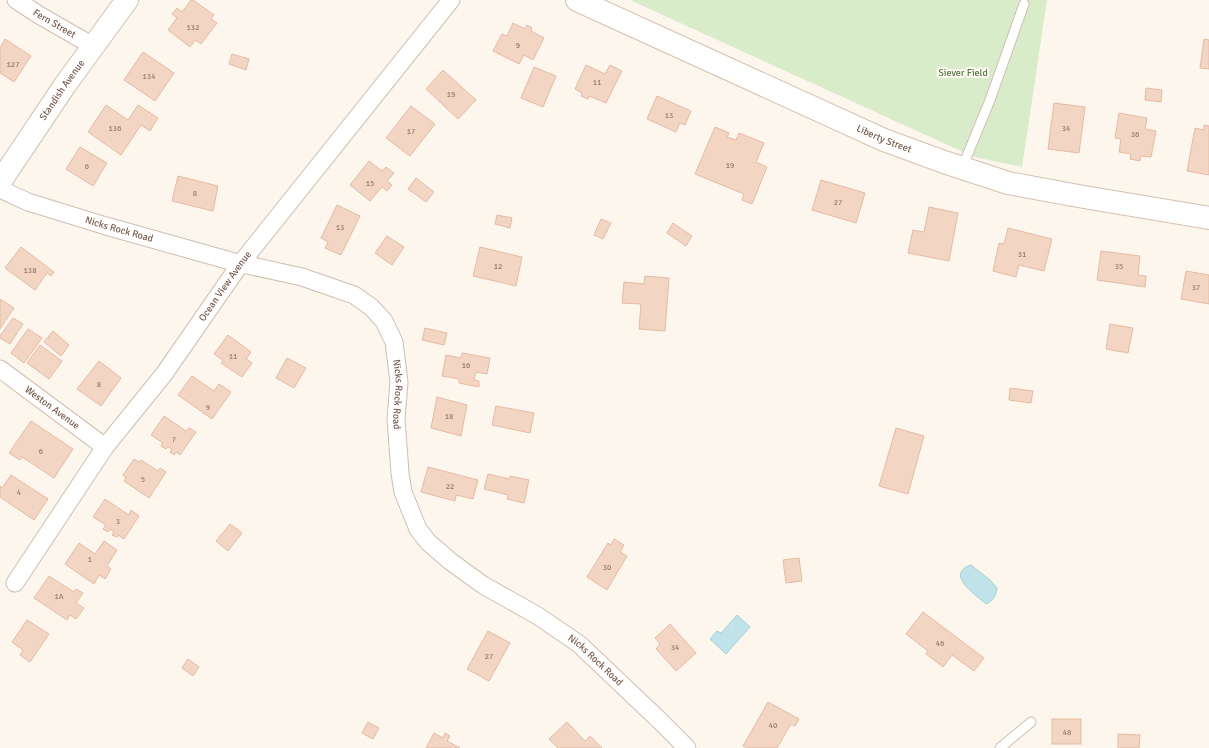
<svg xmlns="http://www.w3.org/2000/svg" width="1209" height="748" viewBox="0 0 1209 748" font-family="Signika,sans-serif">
<rect width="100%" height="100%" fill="#fdf6ec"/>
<polygon fill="#d8ecc9" points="630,0 1047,0 1022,167 974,157"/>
<g fill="#bfe3e8" stroke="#a5d3da">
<path d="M971 565 990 580 997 588C996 596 994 600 986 604 976 595 944 574 971 565Z"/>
<polygon points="737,615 750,627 726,654 710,639 717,631 721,633"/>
</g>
<g fill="#f3d5c3" stroke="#e6bba3">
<polygon points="191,0 193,0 214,15 211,19 217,23 201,44 195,40 190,47 168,30 177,18 172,14 177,8 182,12"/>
<polygon points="513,23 525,29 527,25 532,28 531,31 544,38 533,60 524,55 519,64 493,51 502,34 507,36"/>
<polygon points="5,39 31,56 14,82 0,73 0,48"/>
<polygon points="1204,39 1209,40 1209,69 1200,68"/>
<polygon points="143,52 174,73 155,101 124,80"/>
<polygon points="232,54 249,59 246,70 229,64"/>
<polygon points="586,65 605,74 610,65 622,71 606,103 589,96 588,99 581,96 582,93 575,89"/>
<polygon points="534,67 556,76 543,107 521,98"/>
<polygon points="443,70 476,100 458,119 426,89"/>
<polygon points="1146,88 1162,90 1161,102 1145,100"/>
<polygon points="657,96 691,111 685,125 680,123 676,132 647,119"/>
<polygon points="1054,103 1085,107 1079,153 1048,149"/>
<polygon points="106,105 128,120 138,105 158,118 150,131 141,125 121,155 88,132"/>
<polygon points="411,106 435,124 410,156 386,138"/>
<polygon points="1119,113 1147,118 1145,129 1156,131 1151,157 1141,156 1140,161 1130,159 1131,154 1119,152 1121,139 1115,138"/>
<polygon points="1204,125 1209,126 1209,175 1187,171 1195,128 1204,130"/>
<polygon points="715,127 729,133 727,137 736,140 739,133 764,143 756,162 767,167 752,204 742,200 744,194 695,174"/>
<polygon points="80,147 107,163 93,186 66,169"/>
<polygon points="369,161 382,171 386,167 394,173 387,181 392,185 387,191 382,187 370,201 350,185"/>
<polygon points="178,176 218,186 213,211 172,201"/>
<polygon points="416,178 434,192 426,202 408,189"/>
<polygon points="821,180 865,193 856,223 812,210"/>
<polygon points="337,205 360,216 341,255 325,248 328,242 321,238"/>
<polygon points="929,207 958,213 949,261 908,253 913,230 924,232"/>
<polygon points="497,215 512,218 510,228 495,224"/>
<polygon points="601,219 611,223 603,239 594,235"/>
<polygon points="673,223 692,236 686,246 667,233"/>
<polygon points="1008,228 1052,239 1044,271 1019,265 1016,277 993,271 999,243 1004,244"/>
<polygon points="387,236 404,247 392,265 375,253"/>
<polygon points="21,247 54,272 51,276 47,273 35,290 5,268"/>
<polygon points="480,247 522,257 516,286 473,276"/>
<polygon points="1101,251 1140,256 1138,275 1146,276 1145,287 1097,280"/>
<polygon points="1186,271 1209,275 1209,304 1181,299"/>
<polygon points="645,276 669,278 665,331 639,329 641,304 622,303 624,282 644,284"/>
<polygon points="0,299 14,308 0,329"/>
<polygon points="13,318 23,324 10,344 0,338 0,336"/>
<polygon points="1110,324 1133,328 1128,353 1106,349"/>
<polygon points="425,328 447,333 444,345 422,340"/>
<polygon points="28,329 42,338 24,363 11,353"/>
<polygon points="53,331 69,345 61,356 44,342"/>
<polygon points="228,335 251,352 246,359 252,363 242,377 221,363 223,360 214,354"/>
<polygon points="40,345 62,361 49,379 27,363"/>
<polygon points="462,353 490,358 487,374 476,372 474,380 479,381 479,387 459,383 459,379 442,376 446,355 461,358"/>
<polygon points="287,358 306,368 294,388 276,378"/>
<polygon points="99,361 121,378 101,406 77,389"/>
<polygon points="192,376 214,391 219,384 231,392 212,419 178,395"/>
<polygon points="1010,388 1033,391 1031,403 1009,400"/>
<polygon points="437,397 467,405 461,436 431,428"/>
<polygon points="496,406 534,413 530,433 492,425"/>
<polygon points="164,416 186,431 189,428 196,432 180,455 176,452 174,455 170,452 172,449 168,447 166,449 161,446 163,443 151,435"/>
<polygon points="31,421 73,449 54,478 22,457 20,460 9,453"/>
<polygon points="896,428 924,436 908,494 879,486"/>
<polygon points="134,459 139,462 141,460 158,471 160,468 166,472 149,498 124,481 126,477 123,475"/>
<polygon points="428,467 478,480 473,499 456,495 455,501 421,492"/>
<polygon points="488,474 510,479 510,476 529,480 524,503 507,499 508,495 484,489"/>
<polygon points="11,475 48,499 34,520 0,497 0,486 2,488"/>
<polygon points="105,499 129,515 131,510 139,516 124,539 118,535 117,537 112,535 114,532 110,529 108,532 103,529 106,525 93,517"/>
<polygon points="230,524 242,533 228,551 216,541"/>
<polygon points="614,539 624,545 620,552 627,556 607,590 587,577 608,543 611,545"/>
<polygon points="104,541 117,550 107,566 111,569 105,579 99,575 94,584 65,564 79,543 95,554"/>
<polygon points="799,558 802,581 786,583 783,560"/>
<polygon points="49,576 74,592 76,589 83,593 76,603 84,608 76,619 70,615 67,620 34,598"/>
<polygon points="923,612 984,658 974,671 952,655 943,667 926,654 928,651 906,634"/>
<polygon points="27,620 49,634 30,662 20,655 23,650 12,642"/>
<polygon points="670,624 696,653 676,671 656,649 660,644 655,638"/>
<polygon points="488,631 510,643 489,681 467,669"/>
<polygon points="188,659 199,667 193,676 182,668"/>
<polygon points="768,702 799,719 795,726 791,724 777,748 747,748 743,746"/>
<rect x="1052" y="719" width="29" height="25"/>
<polygon points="368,722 379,728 373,739 362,733"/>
<polygon points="567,722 585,741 590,736 602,748 558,748 549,739"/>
<polygon points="434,733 443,738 445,733 450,736 447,741 460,748 426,748"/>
<polygon points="1118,734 1140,735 1139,748 1118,748"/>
</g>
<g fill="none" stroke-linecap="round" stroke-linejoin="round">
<g stroke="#d1beb0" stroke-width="11">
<g id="lane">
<polyline points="962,168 990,100 1024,4"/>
<polyline points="1000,748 1031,722"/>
</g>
</g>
<g stroke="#d1beb0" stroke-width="19">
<g id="street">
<path id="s1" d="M16 0 39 15 93 46"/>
<path id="s2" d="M0 189 28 202 106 226 234 262 302 277 354 295 371 307 384 321 394 342 399 382 396 419 400 473 403 492 418 529 428 542 450 561 483 585 538 616 579 644 657 718 687 748"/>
<path id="s3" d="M0 369 105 447"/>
<path id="s4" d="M15 583 105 447 164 374 241 263 451 0"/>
</g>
</g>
<g stroke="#d6c0b0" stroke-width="24">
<g id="secondary">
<path id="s5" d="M577 0 884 140 944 162 1008 183 1084 197 1209 218"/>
<path id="s6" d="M0 182 65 85 127 0"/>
</g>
</g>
<use href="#lane" stroke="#fff" stroke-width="9"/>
<use href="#street" stroke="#fff" stroke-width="17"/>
<use href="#secondary" stroke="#fff" stroke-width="22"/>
</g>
<g text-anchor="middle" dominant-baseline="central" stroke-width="4" stroke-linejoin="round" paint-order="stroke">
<g font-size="8" fill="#987a6a">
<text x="193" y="27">132</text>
<text x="518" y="45">9</text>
<text x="13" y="64">127</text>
<text x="149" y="76">134</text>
<text x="597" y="82">11</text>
<text x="451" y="94">19</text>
<text x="669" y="115">13</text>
<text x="115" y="128">136</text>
<text x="1066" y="128">34</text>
<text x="411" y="131">17</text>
<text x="1135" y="134">36</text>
<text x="730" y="165">19</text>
<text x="87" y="166">6</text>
<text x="370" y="183">15</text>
<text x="195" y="193">8</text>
<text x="838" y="202">27</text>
<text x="340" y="227">13</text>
<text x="1022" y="254">31</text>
<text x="498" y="266">12</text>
<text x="1119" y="266">35</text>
<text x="30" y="270">138</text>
<text x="1196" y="287">37</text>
<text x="233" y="356">11</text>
<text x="466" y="365">16</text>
<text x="99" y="384">8</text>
<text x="208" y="407">9</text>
<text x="449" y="416">18</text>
<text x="174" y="439">7</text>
<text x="41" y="451">6</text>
<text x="143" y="479">5</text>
<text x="450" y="486">22</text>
<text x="19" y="492">4</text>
<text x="118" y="521">3</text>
<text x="90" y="559">1</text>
<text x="607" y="567">30</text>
<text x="59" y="596">1A</text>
<text x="940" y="643">46</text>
<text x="675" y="647">34</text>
<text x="489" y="656">27</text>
<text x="773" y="725">40</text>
<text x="1067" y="732">48</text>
</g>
<g font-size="10" fill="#7a5c4d" stroke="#fffaf3">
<text stroke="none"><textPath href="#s1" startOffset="45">Fern Street</textPath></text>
<text stroke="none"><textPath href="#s6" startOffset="111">Standish Avenue</textPath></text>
<text stroke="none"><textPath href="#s5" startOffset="337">Liberty Street</textPath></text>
<text stroke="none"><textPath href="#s2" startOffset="126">Nicks Rock Road</textPath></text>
<text stroke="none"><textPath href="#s4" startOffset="364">Ocean View Avenue</textPath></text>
<text stroke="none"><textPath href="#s2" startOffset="486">Nicks Rock Road</textPath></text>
<text stroke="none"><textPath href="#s3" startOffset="65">Weston Avenue</textPath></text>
<text stroke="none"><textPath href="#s2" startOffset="846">Nicks Rock Road</textPath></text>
</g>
<g font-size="10" fill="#537a41" stroke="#fffaf3">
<text x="963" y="73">Siever Field</text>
</g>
</g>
</svg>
